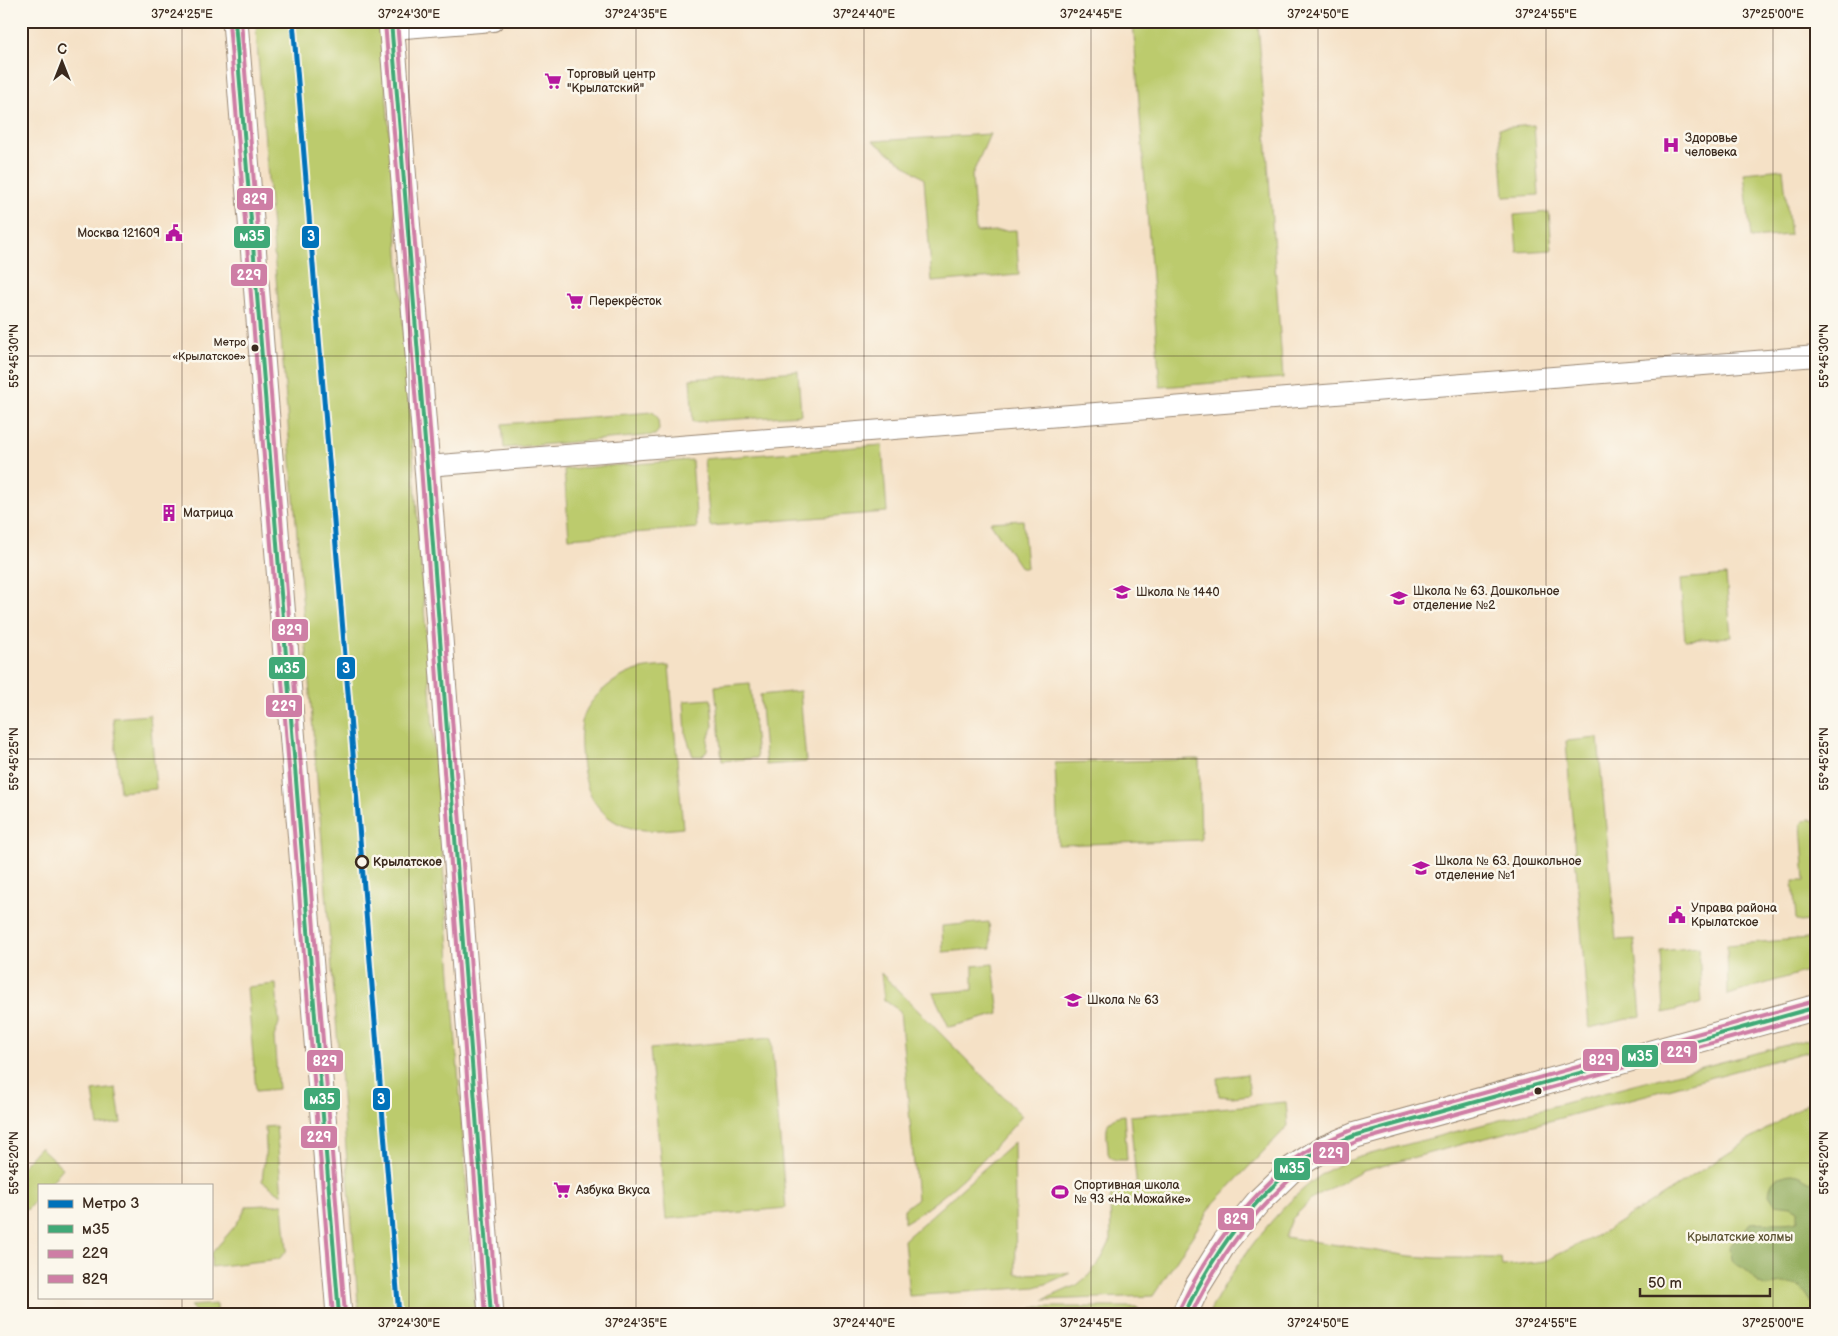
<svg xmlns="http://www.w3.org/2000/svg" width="1838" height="1336" viewBox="0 0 1838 1336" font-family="'Balsamiq Sans',sans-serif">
<rect width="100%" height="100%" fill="#fbf7ec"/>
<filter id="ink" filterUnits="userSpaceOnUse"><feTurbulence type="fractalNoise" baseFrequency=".02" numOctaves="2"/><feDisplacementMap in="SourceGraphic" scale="10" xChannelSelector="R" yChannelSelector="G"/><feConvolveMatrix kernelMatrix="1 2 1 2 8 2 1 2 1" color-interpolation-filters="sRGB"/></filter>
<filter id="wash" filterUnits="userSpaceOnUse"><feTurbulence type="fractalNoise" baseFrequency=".0096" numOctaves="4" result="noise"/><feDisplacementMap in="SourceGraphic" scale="20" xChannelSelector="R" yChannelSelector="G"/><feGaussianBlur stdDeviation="1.12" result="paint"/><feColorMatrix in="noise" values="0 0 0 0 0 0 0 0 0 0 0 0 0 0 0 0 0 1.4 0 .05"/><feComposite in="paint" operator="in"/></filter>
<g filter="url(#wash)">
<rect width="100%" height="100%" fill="#f5e1c6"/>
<g fill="#bccb6d" stroke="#7c7a46">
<polygon points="258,21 381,21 476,1315 359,1315 323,853 256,32"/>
<polygon points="1133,21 1258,21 1283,378 1160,387"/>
<polygon points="1534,125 1539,195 1504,197 1499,128"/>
<polygon points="990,134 972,175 976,232 1016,230 1019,275 932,282 924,179 873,141"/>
<polygon points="1783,169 1790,235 1751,238 1744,173"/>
<polygon points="1549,212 1552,250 1517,252 1514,215"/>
<polygon points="798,371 801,415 693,422 690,379"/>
<polygon points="653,412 658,418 659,430 655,435 504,448 502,424"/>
<polygon points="882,445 887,512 710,526 704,459"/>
<polygon points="692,460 697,528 569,538 564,469"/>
<polygon points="1023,520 1027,568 1021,568 990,522"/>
<polygon points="1726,575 1731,637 1685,640 1680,579"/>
<path d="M669 666 683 828C662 830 642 833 622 825 609 820 596 807 590 794 582 776 577 732 584 715 592 695 616 677 635 671 646 667 658 667 669 666Z"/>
<polygon points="750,683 757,758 722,761 715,686"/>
<polygon points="800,691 806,762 766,765 760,695"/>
<polygon points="711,699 713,726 708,739 707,751 702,756 693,756 686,735 684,701"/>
<polygon points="150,715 156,789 120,792 113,718"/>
<polygon points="1598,738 1616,940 1634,939 1641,1016 1589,1028 1566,741"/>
<polygon points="1199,759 1201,840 1058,845 1055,763"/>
<polygon points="1809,819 1815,821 1817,824 1817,920 1800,922 1796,919 1793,881 1805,881 1801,824 1804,820"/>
<polygon points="989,922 991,948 943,952 942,926"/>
<polygon points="1809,938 1817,941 1817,968 1728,995 1727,945"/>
<polygon points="1699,947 1702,1003 1664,1013 1661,951"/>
<polygon points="993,964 999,1014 949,1027 933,993 973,990 973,966"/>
<path d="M881 973 1022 1116C988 1156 950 1196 904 1223V1209L917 1199 900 1011 884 1000Z"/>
<polygon points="276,984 279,1023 274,1037 278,1089 256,1091 247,987"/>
<path d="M1817 1037V1049L1363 1171 1314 1197 1292 1219 1285 1237 1410 1256 1438 1258H1501L1502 1266 1545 1261 1606 1231 1817 1097V1315H1208C1232 1266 1289 1189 1338 1165 1350 1159 1365 1156 1378 1152Z"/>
<polygon points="771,1038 786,1208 666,1219 650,1049"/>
<polygon points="1247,1074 1250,1095 1232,1097 1219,1096 1217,1078"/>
<polygon points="116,1088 121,1123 98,1126 93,1091"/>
<polygon points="1286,1102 1288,1126 1214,1203 1153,1296 1043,1300 1077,1285 1089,1275 1102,1258 1111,1240 1110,1201 1111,1196 1119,1192 1137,1190 1130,1116"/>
<path d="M1124 1115 1127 1160H1116L1110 1157 1108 1153C1108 1134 1100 1118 1124 1115Z"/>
<polygon points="276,1126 282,1195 262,1181 266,1146 265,1127"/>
<polygon points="1014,1142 1016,1274 1070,1273 1046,1284 1035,1287 909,1296 904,1240"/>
<polygon points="40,1147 63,1168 49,1185 39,1185 39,1196 27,1210 21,1205 21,1168"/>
<polygon points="283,1204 287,1250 279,1259 211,1267 211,1254 235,1226 247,1206"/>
<polygon points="217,1304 217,1315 199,1315 190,1306"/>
<polygon points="1035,1307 1136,1307 1145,1314 1031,1315 1030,1310"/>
</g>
<path fill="#95af60" stroke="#686c3f" d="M1792 1174C1802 1175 1807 1182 1817 1184V1304H1812C1801 1282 1789 1279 1766 1287L1758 1283 1746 1270 1733 1262 1729 1247 1750 1223C1766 1221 1782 1225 1798 1221V1210L1791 1206 1775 1204 1769 1195C1771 1178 1775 1177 1792 1174Z"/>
</g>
<g filter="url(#ink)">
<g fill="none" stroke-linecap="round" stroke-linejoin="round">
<g stroke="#988672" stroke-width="22">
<g id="minor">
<polyline points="392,29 493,21"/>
<polyline points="427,466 1817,356"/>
</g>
</g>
<g stroke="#988672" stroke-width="27">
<g id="tertiary">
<polyline points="235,21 339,1315"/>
<polyline points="391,21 427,466 491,1315"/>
<polyline points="1184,1315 1197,1287 1225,1242 1259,1201 1293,1168 1323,1149 1356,1135 1817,1007"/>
</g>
</g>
<use href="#minor" stroke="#fff" stroke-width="20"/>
<use href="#tertiary" stroke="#fff" stroke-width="25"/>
<g stroke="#fbf7ec" stroke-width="8">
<g id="bus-1">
<polyline points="235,21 339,1315"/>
<polyline points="391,21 427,466 491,1315"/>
<path d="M1184 1315C1210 1260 1245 1208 1292 1169 1311 1153 1334 1144 1356 1135L1817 1007"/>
</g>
</g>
<g stroke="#fbf7ec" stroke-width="8">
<g id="bus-2">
<polyline points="229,22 333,1315"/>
<polyline points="385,22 421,466 485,1315"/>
<path d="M1191 1315C1213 1268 1241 1227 1278 1191 1284 1185 1291 1178 1297 1173 1316 1159 1337 1150 1358 1141L1817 1014"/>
</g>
</g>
<g stroke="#fbf7ec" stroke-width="8">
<g id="bus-3">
<polyline points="241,21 345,1314"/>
<polyline points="397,21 433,466 497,1315"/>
<path d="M1178 1312C1201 1264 1230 1221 1268 1184 1275 1177 1282 1169 1290 1163 1309 1148 1332 1138 1354 1129L1815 1001"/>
</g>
</g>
<use href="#bus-1" stroke="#40a977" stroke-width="4"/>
<use href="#bus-2" stroke="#ce7ea5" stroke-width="4"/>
<use href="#bus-3" stroke="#ce7ea5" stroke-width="4"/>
<g stroke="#fbf7ec" stroke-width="9">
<polyline id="metro-1" points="293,21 399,1315"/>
</g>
<use href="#metro-1" stroke="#0072ba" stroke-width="5"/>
</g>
</g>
<path fill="none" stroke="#3b2a1e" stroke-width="1" stroke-opacity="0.45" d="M182 21V1185M409 21V1315M636 21V1315M864 21V1315M1091 21V1315M1318 21V1315M1546 21V1315M1773 21V1315M21 356H1817M21 759H1817M21 1163H1817M182 1297V1315"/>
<defs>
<g id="supermarket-bare" transform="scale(1.35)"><path d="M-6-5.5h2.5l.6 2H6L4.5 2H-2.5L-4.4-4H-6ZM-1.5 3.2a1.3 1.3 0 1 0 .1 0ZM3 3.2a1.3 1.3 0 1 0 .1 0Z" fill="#b5179e" stroke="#fbf7ec" stroke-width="2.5" paint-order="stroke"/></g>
<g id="hospital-bare" transform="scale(1.35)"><path d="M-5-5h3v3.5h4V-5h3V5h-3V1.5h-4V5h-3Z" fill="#b5179e" stroke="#fbf7ec" stroke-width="2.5" paint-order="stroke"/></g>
<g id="civic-bare" transform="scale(1.35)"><path d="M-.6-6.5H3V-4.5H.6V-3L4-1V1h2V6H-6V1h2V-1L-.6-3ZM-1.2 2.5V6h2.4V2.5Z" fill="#b5179e" stroke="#fbf7ec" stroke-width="2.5" paint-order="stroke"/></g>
<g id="building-bare" transform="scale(1.35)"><path d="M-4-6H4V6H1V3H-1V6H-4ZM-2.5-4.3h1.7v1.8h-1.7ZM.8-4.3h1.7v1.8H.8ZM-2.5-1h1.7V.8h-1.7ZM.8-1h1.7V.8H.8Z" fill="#b5179e" stroke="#fbf7ec" stroke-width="2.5" paint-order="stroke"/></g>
<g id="school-bare" transform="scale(1.35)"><path d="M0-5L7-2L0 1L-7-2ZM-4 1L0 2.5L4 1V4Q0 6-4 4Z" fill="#b5179e" stroke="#fbf7ec" stroke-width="2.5" paint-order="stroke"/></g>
<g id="stadium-bare" transform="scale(1.35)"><path d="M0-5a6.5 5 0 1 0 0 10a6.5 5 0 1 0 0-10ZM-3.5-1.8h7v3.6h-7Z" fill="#b5179e" stroke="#fbf7ec" stroke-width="2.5" paint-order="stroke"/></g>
</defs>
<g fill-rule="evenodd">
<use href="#supermarket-bare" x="553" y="81"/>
<use href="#hospital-bare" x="1671" y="145"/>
<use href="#civic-bare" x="174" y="233"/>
<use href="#supermarket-bare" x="575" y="301"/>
<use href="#building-bare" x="169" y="513"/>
<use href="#school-bare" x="1122" y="592"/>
<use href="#school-bare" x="1399" y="598"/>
<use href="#school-bare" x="1421" y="868"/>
<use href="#civic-bare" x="1677" y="915"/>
<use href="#school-bare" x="1073" y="1000"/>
<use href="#supermarket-bare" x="562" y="1190"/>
<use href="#stadium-bare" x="1060" y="1192"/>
</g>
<g fill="#3b2a1e" stroke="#fbf7ec" stroke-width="2">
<circle cx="255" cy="348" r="4.5"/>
<circle cx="1538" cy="1091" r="4.5"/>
</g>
<circle fill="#fbf7ec" stroke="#3b2a1e" stroke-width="2.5" cx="362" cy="862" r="6"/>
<g text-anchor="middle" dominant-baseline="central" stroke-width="5" stroke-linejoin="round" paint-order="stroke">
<g font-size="11" fill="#3b2a1e" stroke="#fbf7ec" text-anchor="end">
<text x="246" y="342">Метро<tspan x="246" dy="14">«Крылатское»</tspan></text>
</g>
<g font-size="12" fill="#3b2a1e" stroke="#fbf7ec" text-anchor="start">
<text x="567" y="74">Торговый центр<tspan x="567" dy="14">"Крылатский"</tspan></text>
<text x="1685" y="138">Здоровье<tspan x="1685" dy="14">человека</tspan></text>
<text x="160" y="233" text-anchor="end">Москва 121609</text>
<text x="589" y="301">Перекрёсток</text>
<text x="183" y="513">Матрица</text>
<text x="1413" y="591">Школа № 63. Дошкольное<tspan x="1413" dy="14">отделение №2</tspan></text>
<text x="1136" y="592">Школа № 1440</text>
<text x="1435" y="861">Школа № 63. Дошкольное<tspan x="1435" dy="14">отделение №1</tspan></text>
<text x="1691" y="908">Управа района<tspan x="1691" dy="14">Крылатское</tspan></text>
<text x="1087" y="1000">Школа № 63</text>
<text x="1074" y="1185">Спортивная школа<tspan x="1074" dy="14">№ 93 «На Можайке»</tspan></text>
<text x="576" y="1190">Азбука Вкуса</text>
</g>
<g font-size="12" font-weight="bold" fill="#3b2a1e" stroke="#fbf7ec" text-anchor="start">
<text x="373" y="862">Крылатское</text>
</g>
<g font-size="12" fill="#5b5232" stroke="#fbf7ec">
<text x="1740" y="1237">Крылатские холмы</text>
</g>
</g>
<g stroke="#fbf7ec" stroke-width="2">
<rect x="236" y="187" width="38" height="24" rx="5" fill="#ce7ea5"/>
<rect x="233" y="225" width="38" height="24" rx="5" fill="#40a977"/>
<rect x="301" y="225" width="19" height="24" rx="5" fill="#0072ba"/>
<rect x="230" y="263" width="38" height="24" rx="5" fill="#ce7ea5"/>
<rect x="271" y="618" width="38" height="24" rx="5" fill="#ce7ea5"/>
<rect x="268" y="656" width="38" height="24" rx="5" fill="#40a977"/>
<rect x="336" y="656" width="20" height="24" rx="5" fill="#0072ba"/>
<rect x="265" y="694" width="38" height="24" rx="5" fill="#ce7ea5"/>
<rect x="1660" y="1040" width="38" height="24" rx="5" fill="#ce7ea5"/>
<rect x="1621" y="1044" width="38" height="24" rx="5" fill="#40a977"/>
<rect x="1582" y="1048" width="38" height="24" rx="5" fill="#ce7ea5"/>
<rect x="306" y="1049" width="38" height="24" rx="5" fill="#ce7ea5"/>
<rect x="372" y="1087" width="19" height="24" rx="5" fill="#0072ba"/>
<rect x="303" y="1087" width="38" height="24" rx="5" fill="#40a977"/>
<rect x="300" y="1125" width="38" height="24" rx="5" fill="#ce7ea5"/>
<rect x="1312" y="1141" width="38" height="24" rx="5" fill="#ce7ea5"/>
<rect x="1273" y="1157" width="38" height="24" rx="5" fill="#40a977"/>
<rect x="1217" y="1207" width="38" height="24" rx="5" fill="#ce7ea5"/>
</g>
<g font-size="14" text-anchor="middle" font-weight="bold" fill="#fff">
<text x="255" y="204">829</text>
<text x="252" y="241">м35</text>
<text x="311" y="241">3</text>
<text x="249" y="280">229</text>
<text x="290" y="635">829</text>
<text x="287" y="673">м35</text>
<text x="346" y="673">3</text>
<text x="284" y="711">229</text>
<text x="1679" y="1057">229</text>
<text x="1640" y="1061">м35</text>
<text x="1601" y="1065">829</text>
<text x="325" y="1066">829</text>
<text x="381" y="1104">3</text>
<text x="322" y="1104">м35</text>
<text x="319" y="1142">229</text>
<text x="1331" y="1158">229</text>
<text x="1292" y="1173">м35</text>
<text x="1236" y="1224">829</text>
</g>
<rect width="1838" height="1336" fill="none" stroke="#fbf7ec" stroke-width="55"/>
<rect x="38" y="1184" width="175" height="115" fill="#fbf7ec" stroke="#aea59a"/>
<rect x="48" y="1200" width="25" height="8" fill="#0072ba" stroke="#aea59a"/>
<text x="82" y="1208" font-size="15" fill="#3b2a1e">Метро 3</text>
<rect x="48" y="1225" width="25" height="8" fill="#40a977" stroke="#aea59a"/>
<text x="82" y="1234" font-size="15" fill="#3b2a1e">м35</text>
<rect x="48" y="1250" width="25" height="8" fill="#ce7ea5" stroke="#aea59a"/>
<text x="82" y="1258" font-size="15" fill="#3b2a1e">229</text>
<rect x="48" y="1275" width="25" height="8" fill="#ce7ea5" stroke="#aea59a"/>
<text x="82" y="1284" font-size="15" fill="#3b2a1e">829</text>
<g transform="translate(62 62)" stroke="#fbf7ec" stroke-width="4" paint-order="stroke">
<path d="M0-4L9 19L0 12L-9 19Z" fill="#3b2a1e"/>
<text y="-8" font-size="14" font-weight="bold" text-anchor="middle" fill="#3b2a1e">С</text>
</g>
<path d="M1640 1288v8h130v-8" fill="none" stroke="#3b2a1e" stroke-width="2.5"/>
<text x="1648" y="1288" font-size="15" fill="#3b2a1e" stroke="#fbf7ec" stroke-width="4" paint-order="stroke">50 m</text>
<rect x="28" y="28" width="1782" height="1280" fill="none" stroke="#3b2a1e" stroke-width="2"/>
<g font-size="12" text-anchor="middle" fill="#3b2a1e">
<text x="182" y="18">37°24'25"E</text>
<text x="409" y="18">37°24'30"E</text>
<text x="636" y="18">37°24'35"E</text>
<text x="864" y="18">37°24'40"E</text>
<text x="1091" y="18">37°24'45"E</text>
<text x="1318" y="18">37°24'50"E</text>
<text x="1546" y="18">37°24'55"E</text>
<text x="1773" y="18">37°25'00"E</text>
<text transform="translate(14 356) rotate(-90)" y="4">55°45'30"N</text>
<text transform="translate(1824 356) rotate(-90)" y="4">55°45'30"N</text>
<text transform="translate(14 759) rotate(-90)" y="4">55°45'25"N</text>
<text transform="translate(1824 759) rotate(-90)" y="4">55°45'25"N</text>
<text transform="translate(14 1163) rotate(-90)" y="4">55°45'20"N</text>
<text transform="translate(1824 1163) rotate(-90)" y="4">55°45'20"N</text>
<text x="409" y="1327">37°24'30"E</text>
<text x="636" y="1327">37°24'35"E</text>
<text x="864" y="1327">37°24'40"E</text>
<text x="1091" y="1327">37°24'45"E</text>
<text x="1318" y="1327">37°24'50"E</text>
<text x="1546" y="1327">37°24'55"E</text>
<text x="1773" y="1327">37°25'00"E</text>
</g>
</svg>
